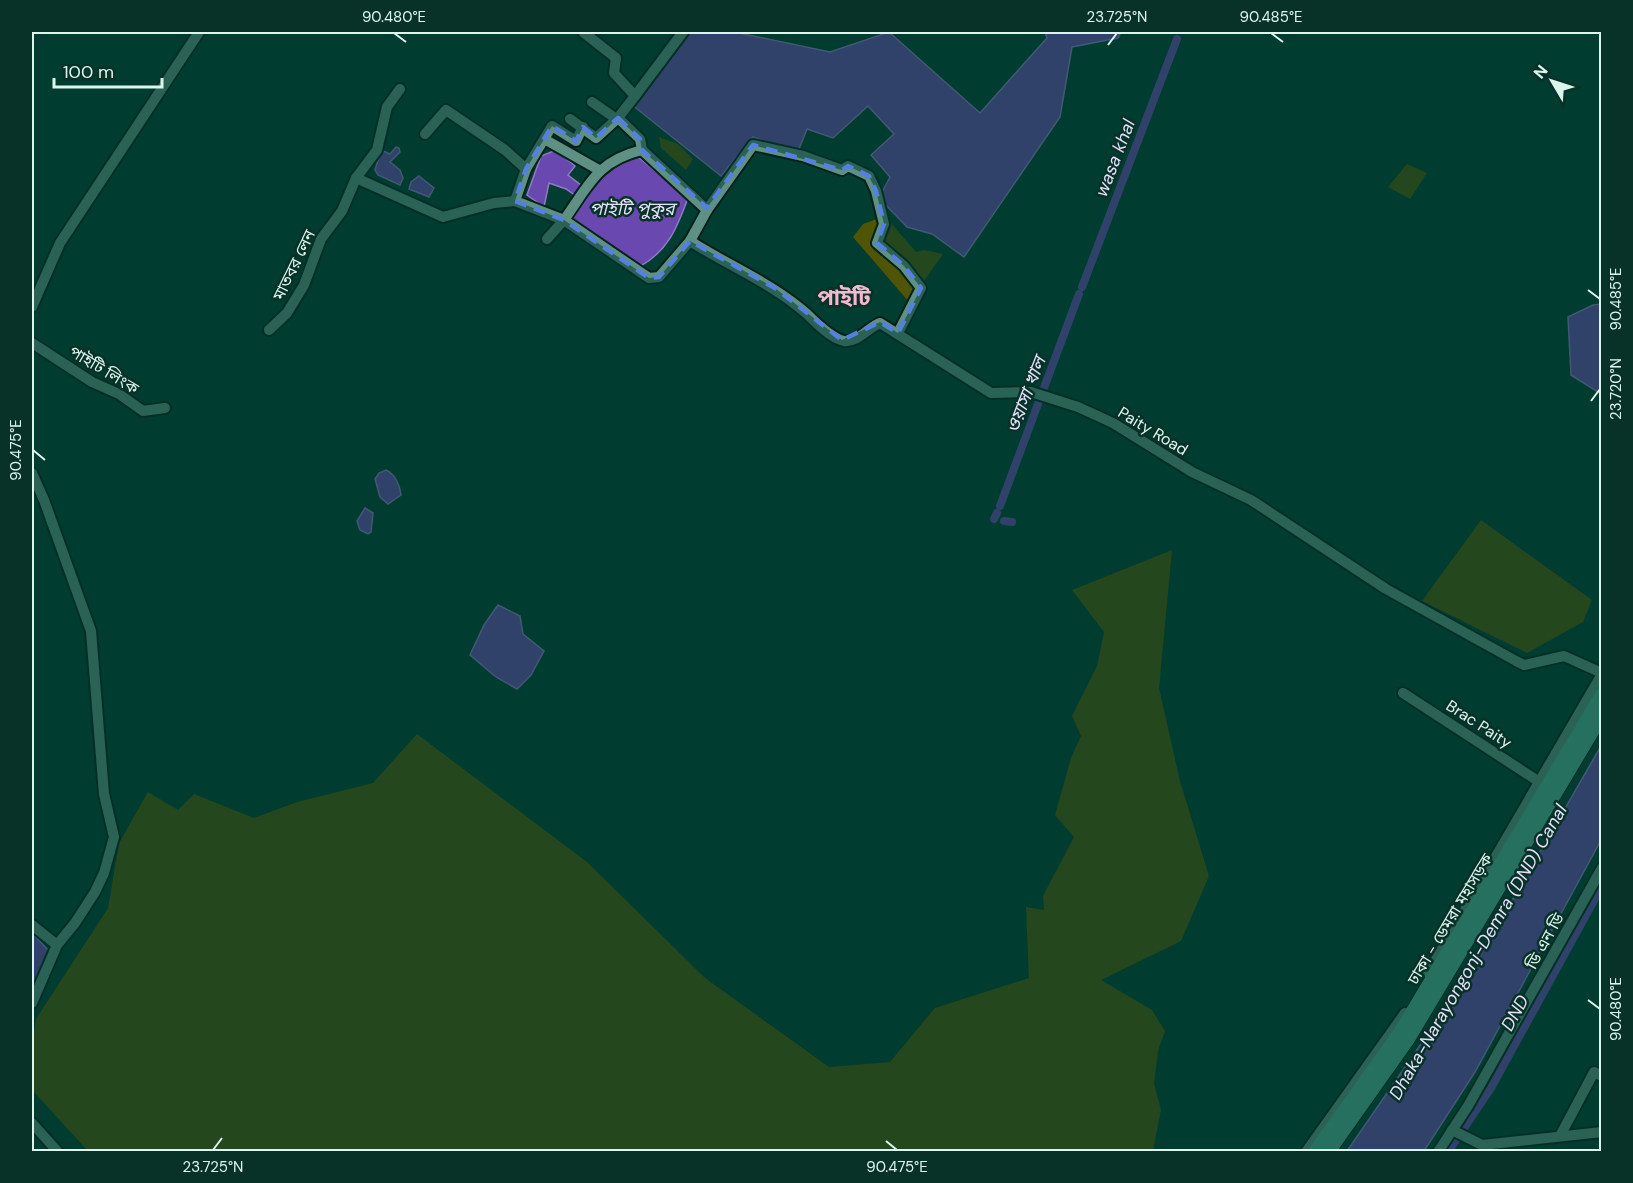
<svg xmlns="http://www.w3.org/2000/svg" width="1633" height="1183" viewBox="0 0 1633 1183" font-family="'DM Sans','Noto Sans Bengali',sans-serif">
<rect width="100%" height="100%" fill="#023d32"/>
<g fill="#4f5505">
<polygon points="659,137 678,144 693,159 686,170 661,148"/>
<polygon points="1407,164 1427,173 1410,199 1388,187"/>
<polygon points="885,216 916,252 924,250 943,254 909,302 853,237 863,224"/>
<polygon points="1481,520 1592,600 1583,622 1527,653 1422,601"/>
<polygon points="1172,550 1159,688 1180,781 1209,876 1181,941 1101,980 1152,1010 1165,1031 1158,1051 1154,1083 1161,1110 1153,1151 657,1152 636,1149 626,1152 88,1151 32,1090 32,1045 36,1019 108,908 119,843 148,792 178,810 194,794 254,818 297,802 373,783 417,734 587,862 705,978 829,1067 890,1062 935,1008 1029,978 1026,907 1044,910 1043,896 1074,837 1055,815 1071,758 1081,736 1072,716 1097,666 1104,632 1072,590"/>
</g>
<g fill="#6948af" stroke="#8c7cc2" stroke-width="1.5">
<polygon points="689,32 734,32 830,52 889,32 980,113 1047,38 1045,32 1121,32 1118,38 1072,47 1060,117 964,257 932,234 907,227 879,198 890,177 871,155 894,134 868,106 833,138 807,129 797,154 753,137 721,176 632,105"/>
<polygon points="396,147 399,148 400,152 390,162 400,170 403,178 400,185 378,175 375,170 381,150 390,154"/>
<polygon points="556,150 575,166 568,175 586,189 579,198 566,189 549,183 544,207 527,195 541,156"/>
<path d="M637 156 688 198C677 228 668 251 639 267L571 221 603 174Z"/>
<polygon points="419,176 434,188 429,197 409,189 411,182"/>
<polygon points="1601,304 1602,304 1601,394 1571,375 1568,317 1593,305"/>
<path d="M386 470C395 474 400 485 401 495L388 504 380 497 375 479 379 473Z"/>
<polygon points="365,508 373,513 371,532 368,534 360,530 357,521"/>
<polygon points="498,605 520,616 523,634 544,651 531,675 517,689 496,677 470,655 484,625"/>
<polygon points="1601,746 1601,840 1475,1072 1424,1151 1347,1151 1470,973"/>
<polygon points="32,933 49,951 48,963 32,984"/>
</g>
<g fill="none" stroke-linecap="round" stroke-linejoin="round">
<g stroke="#6948af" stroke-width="8">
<polyline points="1082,287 1177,39"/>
<polyline points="1000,506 1079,294"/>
<polyline points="994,519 997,513"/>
<polyline points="1004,521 1012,522"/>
<polyline points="1448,1152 1491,1088 1602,886"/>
</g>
<g stroke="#05211a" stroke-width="14">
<g id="minor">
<polyline points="635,96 683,32"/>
<polyline points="592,102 615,118"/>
<polyline points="618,118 640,139 642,150"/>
<polyline points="570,119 596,138 618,118 635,96 614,73 616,58 583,32"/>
<polyline points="425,134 446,110 505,150 526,169"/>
<polyline points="546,140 599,170"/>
<path d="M642 150 707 210 690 241 659 277 649 278 564 220C589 185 597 161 642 150Z"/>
<polyline points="356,178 377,150 387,107 400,89"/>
<polyline points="707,210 753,145 803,156 842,170 848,166 869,176 876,191 884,224 877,243 904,266 921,288 898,333"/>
<polyline points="547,239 564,220 515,201 526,169 552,126 576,141 583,127"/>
<path d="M690 241C729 266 772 283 807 314 816 323 831 338 844 341 857 343 869 327 880 323L991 393 1031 392 1078 407 1113 423 1192 472 1251 500 1386 589 1516 661 1524 665 1564 656 1602 673"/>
<polyline points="32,307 60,243 199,32"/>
<polyline points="269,330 287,313 304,285 321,239 342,211 356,178 443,217 494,203 515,201"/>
<polyline points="32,343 92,382 119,394 143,411 165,408"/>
<polyline points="32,473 44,500 91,631 104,794 114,837 104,873 95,892 75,923 57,945 32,1003"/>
<polyline points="1403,693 1538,781"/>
<polyline points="32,925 57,945"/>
<polyline points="1428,973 1602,674"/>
<polyline points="32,1123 58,1152"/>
<polyline points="1452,1130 1482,1145 1602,1132"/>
<polyline points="1560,1136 1594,1072 1602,1076"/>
<polyline points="1306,1152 1405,1013"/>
<polyline points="1438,1152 1468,1106 1602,868"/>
</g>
</g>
<g stroke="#05211a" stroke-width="16">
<g id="major">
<polyline points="1315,1152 1400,1033 1602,695"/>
<polyline points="1328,1152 1408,1039 1602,715"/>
</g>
</g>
<use href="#minor" stroke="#5e9183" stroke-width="10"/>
<use href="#major" stroke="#53b099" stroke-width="14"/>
</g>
<path d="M0 0H1633V1183H0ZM618 118 640 139 642 150 707 208 753 145 842 170 848 166 869 176 876 191 884 224 877 243 904 266 921 288 898 333 880 322 842 340 775 288 690 241 659 277 649 278 564 220 515 201 526 169 552 126 576 141 583 127 596 138Z" fill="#023d32" fill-opacity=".55" fill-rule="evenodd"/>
<path fill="none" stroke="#5680df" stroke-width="4.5" stroke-dasharray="12 8" stroke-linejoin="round" d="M618 118 640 139 642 150 707 208 753 145 842 170 848 166 869 176 876 191 884 224 877 243 904 266 921 288 898 333 880 322 842 340 775 288 690 241 659 277 649 278 564 220 515 201 526 169 552 126 576 141 583 127 596 138Z"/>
<path fill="none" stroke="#dcf6ee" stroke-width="2" d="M394 33 406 42M1271 33 1283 42M1108 45 1117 33M1588 290 1600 299M1591 401 1600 389M33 450 45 460M1588 1000 1600 1009M886 1141 897 1150M213 1150 222 1138"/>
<g text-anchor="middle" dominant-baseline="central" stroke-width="5" stroke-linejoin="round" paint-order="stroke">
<g font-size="16" fill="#dcf6ee" stroke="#083128">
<text transform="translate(294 265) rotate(-64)">মাতবর লেন</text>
<text transform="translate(104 370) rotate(31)">পাইটি লিংক</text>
<text transform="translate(1153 431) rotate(31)">Paity Road</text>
<text transform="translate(1479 724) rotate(33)">Brac Paity</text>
<text transform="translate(1450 919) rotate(-59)">ঢাকা - ডেমরা মহাসড়ক</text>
<text transform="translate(1545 941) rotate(-61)">ডি এন ডি</text>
</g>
<g font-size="18" font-style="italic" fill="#e5e0fb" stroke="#083128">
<text transform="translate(1115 158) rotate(-69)">wasa khal</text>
<text x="632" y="209">পাইটি পুকুর</text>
<text transform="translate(1026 395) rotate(-69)">ওয়াসা খাল</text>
<text transform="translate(1478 952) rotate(-60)">Dhaka-Narayongonj-Demra (DND) Canal</text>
<text transform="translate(1515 1013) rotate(-61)">DND</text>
</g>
<g font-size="22" font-weight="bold" fill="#f7b7cf" stroke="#083128">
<text x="844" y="297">পাইটি</text>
</g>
</g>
<rect width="1633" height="1183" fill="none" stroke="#083128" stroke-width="66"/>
<g transform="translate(1552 81) rotate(309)" stroke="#083128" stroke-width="4.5" paint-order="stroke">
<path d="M0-4.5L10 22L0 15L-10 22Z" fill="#dcf6ee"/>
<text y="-9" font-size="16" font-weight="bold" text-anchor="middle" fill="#dcf6ee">N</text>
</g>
<path d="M54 78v9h108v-9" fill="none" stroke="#dcf6ee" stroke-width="3"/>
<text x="63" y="78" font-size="18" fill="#dcf6ee" stroke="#083128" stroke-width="4.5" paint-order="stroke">100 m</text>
<rect x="33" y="33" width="1567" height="1117" fill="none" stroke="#dcf6ee" stroke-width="2"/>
<g font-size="15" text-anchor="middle" fill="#dcf6ee">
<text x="394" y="22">90.480°E</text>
<text x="1117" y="22">23.725°N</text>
<text x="1271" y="22">90.485°E</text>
<text transform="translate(1616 299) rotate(-90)" y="5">90.485°E</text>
<text transform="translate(1616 389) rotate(-90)" y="5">23.720°N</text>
<text transform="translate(16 450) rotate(-90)" y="5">90.475°E</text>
<text transform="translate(1616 1009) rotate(-90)" y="5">90.480°E</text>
<text x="213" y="1172">23.725°N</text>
<text x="897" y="1172">90.475°E</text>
</g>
</svg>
